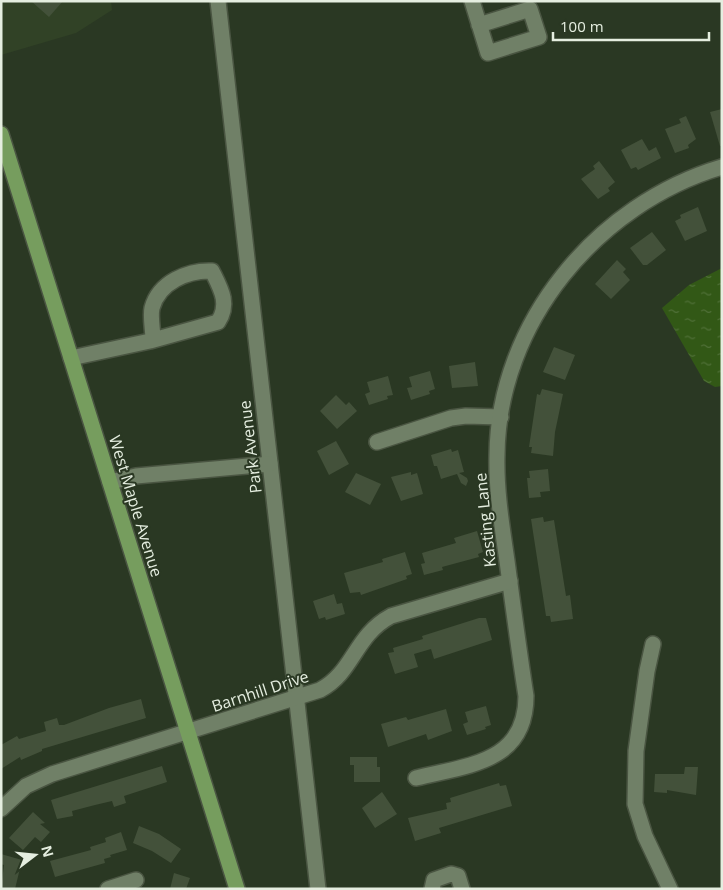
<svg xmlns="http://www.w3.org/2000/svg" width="723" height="890" viewBox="0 0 723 890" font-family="'Open Sans',sans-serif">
<defs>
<pattern id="water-ripples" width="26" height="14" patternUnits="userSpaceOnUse" patternTransform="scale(1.25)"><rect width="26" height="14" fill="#325816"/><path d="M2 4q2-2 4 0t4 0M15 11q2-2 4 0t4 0" fill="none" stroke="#507038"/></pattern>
</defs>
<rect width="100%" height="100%" fill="#2a3823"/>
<polygon fill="#314226" points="1,1 111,1 112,10 76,33 1,55"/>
<polygon fill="url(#water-ripples)" points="722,268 722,386 715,387 704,381 662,308 689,285"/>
<g fill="#43513a">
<polygon points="31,1 63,1 49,17"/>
<polygon points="722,109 722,146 720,146 710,112"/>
<polygon points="686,116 696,139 688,145 689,148 675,153 665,129 681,123 679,119"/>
<polygon points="642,139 649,151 656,147 661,158 638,170 636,167 631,169 621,150"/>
<polygon points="599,161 615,182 608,188 610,191 598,199 581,179 595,169 593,166"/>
<polygon points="698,207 707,231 685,241 675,221 681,218 680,215"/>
<polygon points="652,232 666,250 647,265 643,265 630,248"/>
<polygon points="617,260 626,269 623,272 630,280 611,299 595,284"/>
<polygon points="554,347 575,355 565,380 543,372"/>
<polygon points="475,362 478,386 452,388 449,366"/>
<polygon points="430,371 435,389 429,391 430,394 411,400 407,388 412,387 409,377"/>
<polygon points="388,376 393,395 387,396 388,399 369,405 365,394 370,392 367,382"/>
<polygon points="542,389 563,394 555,432 553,456 531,453 532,447 529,447 537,394 540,395"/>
<polygon points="336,395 346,405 349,402 357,411 337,429 320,411"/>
<polygon points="336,441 349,464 329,475 317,451"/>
<polygon points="451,449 452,452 458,450 464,472 459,473 467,478 468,481 466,486 461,483 457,474 441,479 437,466 434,466 431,455"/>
<polygon points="548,469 550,491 540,492 541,497 529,498 527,478 530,478 529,471"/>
<polygon points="411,472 411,475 417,473 423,494 401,501 391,477"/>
<polygon points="356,473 381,484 370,505 345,492"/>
<polygon points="543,517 544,522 554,520 566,596 570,595 573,619 551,622 550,616 546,616 531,519"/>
<polygon points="477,531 483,552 478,554 479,557 442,567 443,570 424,575 421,564 425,563 422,553 456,543 454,538"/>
<polygon points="405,552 412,574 406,576 407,579 361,595 360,592 350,593 344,573 383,562 382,559"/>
<polygon points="334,594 337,604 342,603 345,614 326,620 325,617 319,619 313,601"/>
<polygon points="479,618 486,618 492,640 434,659 431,649 414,654 418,667 395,674 388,653 394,652 393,648 423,639 422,636"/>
<polygon points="141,699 146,718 42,749 42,751 21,760 20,757 1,769 1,745 17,736 19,739 46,731 44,722 57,718 59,725 64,725 109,708"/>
<polygon points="486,706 491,725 485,727 486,729 467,735 463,724 468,722 465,712"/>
<polygon points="446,709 452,731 428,740 426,734 388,747 381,724 406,717 408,720"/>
<polygon points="350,757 377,757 377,767 380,767 380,782 354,782 354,765 350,765"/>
<polygon points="162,766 167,782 124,796 126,803 114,807 112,801 95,805 72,811 73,816 57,819 51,800"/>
<polygon points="685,767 698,767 696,795 667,790 667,793 654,792 655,774 684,774"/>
<polygon points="499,783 500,786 506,785 512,806 439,828 441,833 415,841 408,818 447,809 446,803 451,802 450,798"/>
<polygon points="382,792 397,814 375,828 362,808"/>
<polygon points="33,812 45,823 40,824 50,832 41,842 35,837 23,850 9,838"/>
<polygon points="139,826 159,834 181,849 171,863 152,851 133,843"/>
<polygon points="121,832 127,850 110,855 111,857 104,859 105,863 55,877 50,861 91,850 90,847 106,842 105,838"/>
<polygon points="1,854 22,860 15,889 1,889 4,865 1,864"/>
<polygon points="174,873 190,878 186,889 170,889"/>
</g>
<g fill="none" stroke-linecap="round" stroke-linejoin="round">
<g stroke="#4a5542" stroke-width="18">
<g id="minor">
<polyline points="218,1 318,889"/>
<polyline points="472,1 488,53 539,37 530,9 479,25"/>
<path d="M71 358 150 341 218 322C230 304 221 289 212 271 188 270 159 282 152 308 150 317 153 330 153 340"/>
<polyline points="377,442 451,418 466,416 501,417"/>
<polyline points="110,482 136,476 270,464"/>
<polyline points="653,644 647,671 636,751 635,804 645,836 670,889"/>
<path d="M416 778C468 765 526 763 526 696 519 651 513 606 507 561 502 526 496 491 497 455 498 323 597 204 722 167"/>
<path d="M1 809 26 786 52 774 320 690C354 672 354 636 391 616L510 581"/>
<polyline points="108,889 136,880"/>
<polyline points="432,889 434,880 451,874 458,876 462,889"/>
</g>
</g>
<g stroke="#4a5542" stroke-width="18">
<polyline id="major" points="1,134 237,889"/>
</g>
<use href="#minor" stroke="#708067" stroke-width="15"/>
<use href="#major" stroke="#769d5e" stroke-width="15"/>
</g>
<g text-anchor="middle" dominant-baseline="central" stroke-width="4" stroke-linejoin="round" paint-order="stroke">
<g font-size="16" fill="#e5eee0" stroke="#2a3823">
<text transform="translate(250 447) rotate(-97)">Park Avenue</text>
<text transform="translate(136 506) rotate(73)">West Maple Avenue</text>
<text transform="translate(485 520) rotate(-96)">Kasting Lane</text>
<text transform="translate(260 691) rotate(-18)">Barnhill Drive</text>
</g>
</g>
<rect width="723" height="890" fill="none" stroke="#e5eee0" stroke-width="5"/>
<g transform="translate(35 855) rotate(74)" stroke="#2a3823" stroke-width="4" paint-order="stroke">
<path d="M0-4L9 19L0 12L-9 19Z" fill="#e5eee0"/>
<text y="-8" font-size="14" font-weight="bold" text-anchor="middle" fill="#e5eee0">N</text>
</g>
<path d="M553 32v8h156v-8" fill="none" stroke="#e5eee0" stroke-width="2.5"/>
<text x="560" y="32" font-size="15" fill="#e5eee0" stroke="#2a3823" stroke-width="4" paint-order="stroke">100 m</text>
</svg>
